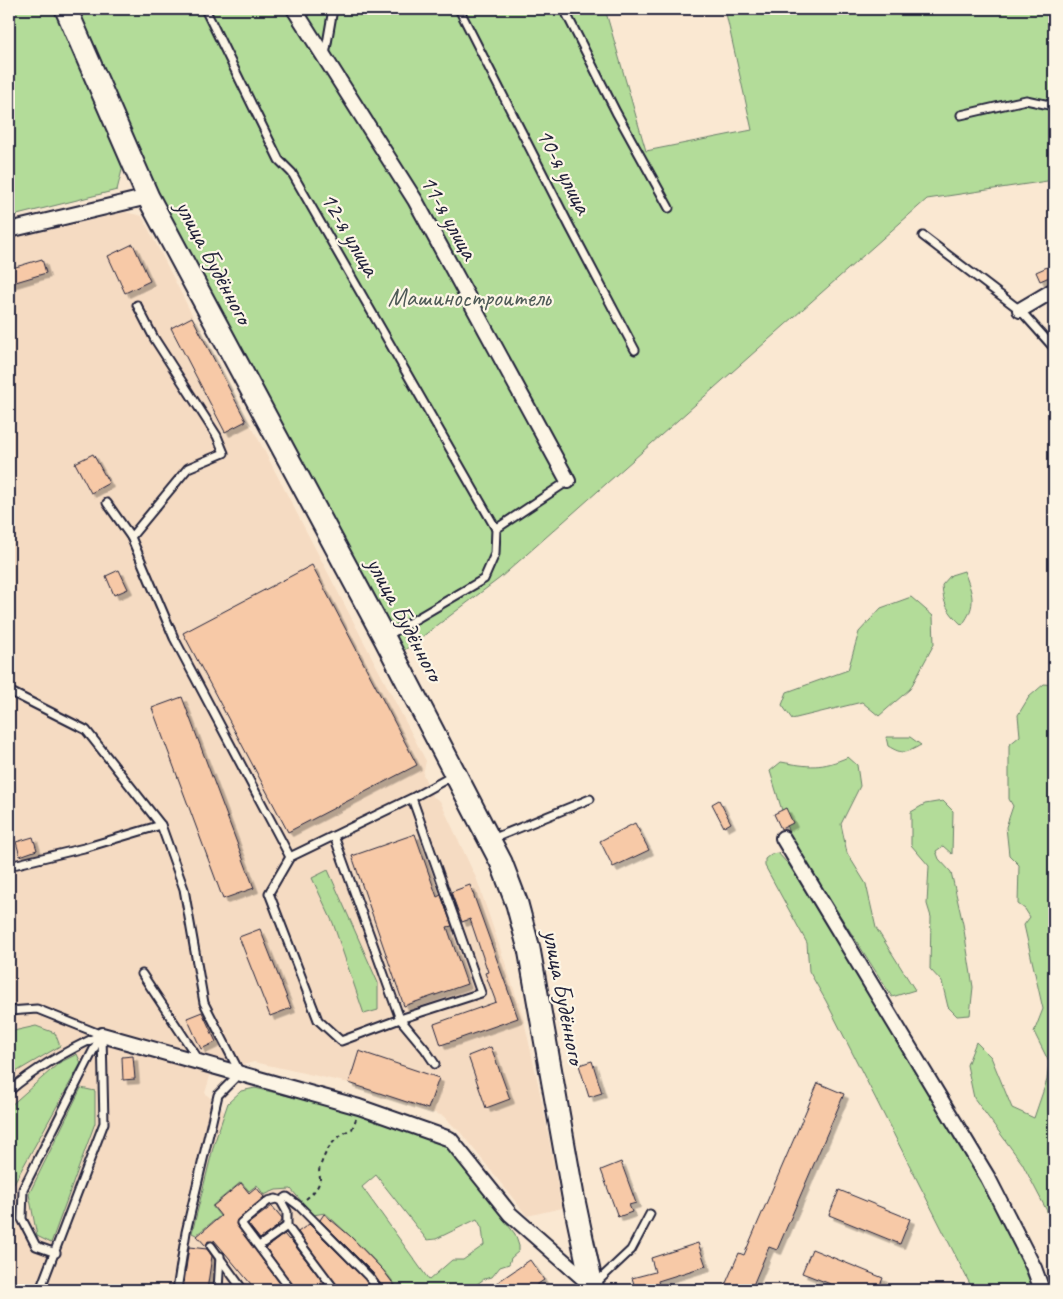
<svg xmlns="http://www.w3.org/2000/svg" width="1063" height="1299" viewBox="0 0 1063 1299" font-family="Caveat,sans-serif">
<defs>
<filter id="shadow"><feDropShadow dx="4.5" dy="4.5" stdDeviation="0" flood-color="#0004"/></filter>
</defs>
<rect width="100%" height="100%" fill="#fae8d2"/>
<filter id="ink" filterUnits="userSpaceOnUse"><feTurbulence type="fractalNoise" baseFrequency=".02" numOctaves="2"/><feDisplacementMap in="SourceGraphic" scale="10" xChannelSelector="R" yChannelSelector="G"/><feConvolveMatrix kernelMatrix="1 2 1 2 8 2 1 2 1" color-interpolation-filters="sRGB"/></filter>
<g filter="url(#ink)">
<polygon fill="#f5dbc2" points="125,212 142,216 246,421 253,429 426,761 423,774 432,796 440,801 477,880 523,1016 543,1106 562,1208 527,1216 461,1133 443,1116 349,1083 254,1062 211,1073 205,1093 351,1235 385,1270 400,1290 9,1290 9,239"/>
<g fill="#b3dc99" stroke="#6a7f6a" fill-rule="evenodd">
<polygon points="9,9 55,9 123,166 117,190 9,217"/>
<polygon points="69,9 605,9 646,151 752,130 725,9 1054,9 1054,180 927,199 500,578 402,652 152,200"/>
<path d="M964 571C972 593 978 604 962 625 948 612 943 604 942 585L951 575Z"/>
<polygon points="911,597 933,616 934,644 910,689 879,716 862,702 792,719 782,705 787,692 848,670 859,632 881,608"/>
<polygon points="1044,684 1054,685 1054,1250 1047,1211 1022,1163 974,1098 967,1065 976,1042 991,1057 1012,1108 1034,1118 1047,1080 1049,1062 1034,1032 1043,1009 1024,925 1030,917 1025,909 1018,904 1019,865 1009,855 1006,827 1013,806 1009,799 1009,745 1020,736 1018,715 1029,697"/>
<path d="M886 737H910L921 745C906 753 903 755 888 746Z"/>
<path d="M848 757 857 765 860 786 841 824 847 853 866 884 876 928 915 990 892 997 790 837 770 771 781 762C810 767 821 769 848 757Z"/>
<polygon points="943,801 953,811 952,854 943,846 936,851 939,859 951,872 963,924 973,987 970,1015 957,1016 948,1007 942,982 930,969 931,917 927,904 929,866 911,845 911,812 925,804"/>
<path d="M778 853 789 865C839 946 889 1027 937 1109 972 1167 1009 1226 1033 1290H973L826 1001 809 971 807 943 765 866V859L771 854Z"/>
<polygon points="328,870 378,983 378,1010 364,1014 333,923 312,878"/>
<polygon points="36,1026 55,1033 60,1046 9,1076 9,1032"/>
<polygon points="77,1054 81,1063 9,1192 9,1107 59,1063"/>
<polygon points="81,1088 95,1091 95,1123 51,1243 37,1236 29,1194"/>
<path d="M255 1088 362 1113 447 1144 461 1158 481 1190 515 1234 519 1246V1251L511 1258 509 1264 500 1267 492 1277 484 1279 469 1290H399C377 1261 352 1237 325 1213L313 1215 291 1189 276 1190 264 1195 257 1185 249 1191 241 1182 212 1206 220 1216 196 1235 192 1233 214 1144 228 1103 241 1091ZM376 1175 427 1240 436 1239 477 1219 482 1228 484 1245 463 1260H452L429 1280 362 1187Z"/>
</g>
<g fill="#f7c9a7" stroke="#22223b" filter="url(#shadow)">
<polygon points="133,244 150,281 125,293 108,256"/>
<polygon points="42,259 46,273 9,284 9,269"/>
<polygon points="1054,264 1054,275 1040,281 1036,272"/>
<polygon points="192,317 246,421 225,432 171,328"/>
<polygon points="93,454 109,483 91,493 75,463"/>
<polygon points="312,565 417,765 288,832 183,633"/>
<polygon points="119,570 128,589 114,595 106,576"/>
<polygon points="182,697 254,888 223,899 152,708"/>
<polygon points="719,800 731,823 724,827 712,804"/>
<polygon points="786,808 793,823 781,829 774,814"/>
<polygon points="635,823 649,850 613,867 600,841"/>
<polygon points="415,834 437,897 441,895 452,926 447,927 467,984 404,1006 352,856"/>
<polygon points="33,837 37,850 20,856 16,842"/>
<polygon points="470,885 518,1018 441,1045 434,1024 496,1002 485,973 488,972 470,919 462,922 451,892"/>
<polygon points="260,929 291,1008 270,1016 239,937"/>
<polygon points="202,1012 216,1042 201,1049 187,1018"/>
<polygon points="491,1047 510,1099 486,1108 468,1056"/>
<polygon points="359,1051 439,1078 428,1109 349,1083"/>
<polygon points="133,1056 135,1079 123,1080 122,1057"/>
<polygon points="592,1061 602,1093 589,1097 579,1065"/>
<polygon points="818,1083 844,1094 777,1250 769,1247 751,1290 723,1290 739,1253 744,1255"/>
<polygon points="621,1162 636,1203 629,1205 632,1212 618,1217 601,1170"/>
<polygon points="241,1183 249,1193 256,1187 264,1197 238,1219 236,1224 285,1290 256,1290 214,1240 214,1242 208,1241 206,1246 197,1236 221,1216 213,1206"/>
<polygon points="839,1190 910,1219 900,1244 829,1215"/>
<polygon points="272,1206 282,1218 282,1221 277,1225 278,1226 260,1239 248,1224"/>
<polygon points="324,1214 350,1236 383,1270 398,1290 384,1290 373,1273 320,1220"/>
<polygon points="309,1224 365,1280 372,1290 340,1290 298,1232"/>
<polygon points="284,1234 289,1240 290,1239 329,1290 296,1290 266,1248"/>
<polygon points="698,1243 706,1266 658,1281 660,1290 636,1290 632,1278 655,1272 651,1258"/>
<polygon points="189,1247 207,1249 212,1256 207,1290 183,1290"/>
<polygon points="812,1249 883,1278 878,1290 846,1290 802,1273"/>
<polygon points="530,1260 544,1280 529,1290 486,1290"/>
</g>
<g fill="none" stroke-linecap="round" stroke-linejoin="round">
<g stroke="#22223b" stroke-width="11">
<g id="lane">
<polyline points="205,9 279,160 292,173 496,529"/>
<polyline points="459,9 570,227 635,350"/>
<polyline points="564,9 616,112 669,208"/>
<polyline points="325,55 333,9"/>
<polyline points="961,115 1026,100 1054,106"/>
<polyline points="923,236 1020,310 1054,348"/>
<polyline points="107,503 131,537 174,638 290,857"/>
<polyline points="131,537 188,468 224,453 217,436 154,338 137,305"/>
<polyline points="387,636 484,579 495,554 496,529 568,481"/>
<polyline points="9,691 86,730 161,825 184,889 204,1003 240,1073 218,1095 186,1232 177,1290"/>
<polyline points="412,798 481,993 400,1019 341,1041 318,1020 269,893 290,857 412,798 454,775"/>
<polyline points="334,836 400,1019 425,1049 435,1064"/>
<polyline points="492,839 590,799"/>
<polyline points="9,866 84,848 161,825"/>
<polyline points="142,974 199,1060"/>
<polyline points="9,1011 37,1009 102,1035"/>
<path d="M9 1091C37 1067 68 1050 101 1035"/>
<polyline points="281,1201 287,1197 299,1206 369,1277 379,1290"/>
<polyline points="211,1246 243,1290"/>
<polyline points="259,1246 287,1226"/>
<polyline points="56,1253 36,1246 22,1219 23,1189 100,1037"/>
<polyline points="596,1283 631,1250 650,1214"/>
<polyline points="40,1290 104,1123 102,1035"/>
<polyline points="218,1290 220,1256"/>
<polyline points="291,1290 241,1223 268,1201 276,1199 281,1201 287,1212 287,1226 335,1290"/>
</g>
</g>
<g stroke="#22223b" stroke-width="18">
<g id="street">
<polyline points="294,9 415,200 568,481"/>
<polyline points="9,230 148,197"/>
<polyline points="1020,310 1054,290"/>
<polyline points="783,838 988,1178 1034,1268 1042,1290"/>
<polyline points="102,1035 359,1107 450,1139 510,1214 592,1286"/>
</g>
</g>
<g stroke="#22223b" stroke-width="25">
<polyline id="primary" points="66,9 148,197 384,637 501,862 517,904 529,949 573,1196 593,1290"/>
</g>
<path stroke="#22223b" stroke-width="2" stroke-dasharray="4 4" stroke-linecap="butt" d="M306 1199C312 1194 319 1188 320 1179 320 1175 318 1172 320 1167 326 1149 334 1137 352 1129L356 1119"/>
<use href="#lane" stroke="#fcf5e5" stroke-width="7"/>
<use href="#street" stroke="#fcf5e5" stroke-width="14"/>
<use href="#primary" stroke="#fcf5e5" stroke-width="21"/>
</g>
</g>
<g text-anchor="middle" dominant-baseline="central" stroke-width="4.5" stroke-linejoin="round" paint-order="stroke">
<g font-size="25" fill="#22223b" stroke="#fcf5e5">
<text transform="translate(564 171) rotate(63)">10-я улица</text>
<text transform="translate(449 217) rotate(61)">11-я улица</text>
<text transform="translate(350 234) rotate(60)">12-я улица</text>
<text transform="translate(214 262) rotate(62)">улица Будённого</text>
<text transform="translate(405 619) rotate(62)">улица Будённого</text>
<text transform="translate(564 997) rotate(79)">улица Будённого</text>
</g>
<g font-size="25" fill="#4e5a57" stroke="#fcf5e5">
<text x="469" y="298">Машиностроитель</text>
</g>
</g>
<rect width="1063" height="1299" fill="none" stroke="#fcf5e5" stroke-width="30"/>
<rect x="15" y="15" width="1033" height="1269" fill="none" stroke="#22223b" stroke-width="2" filter="url(#ink)"/>
</svg>
